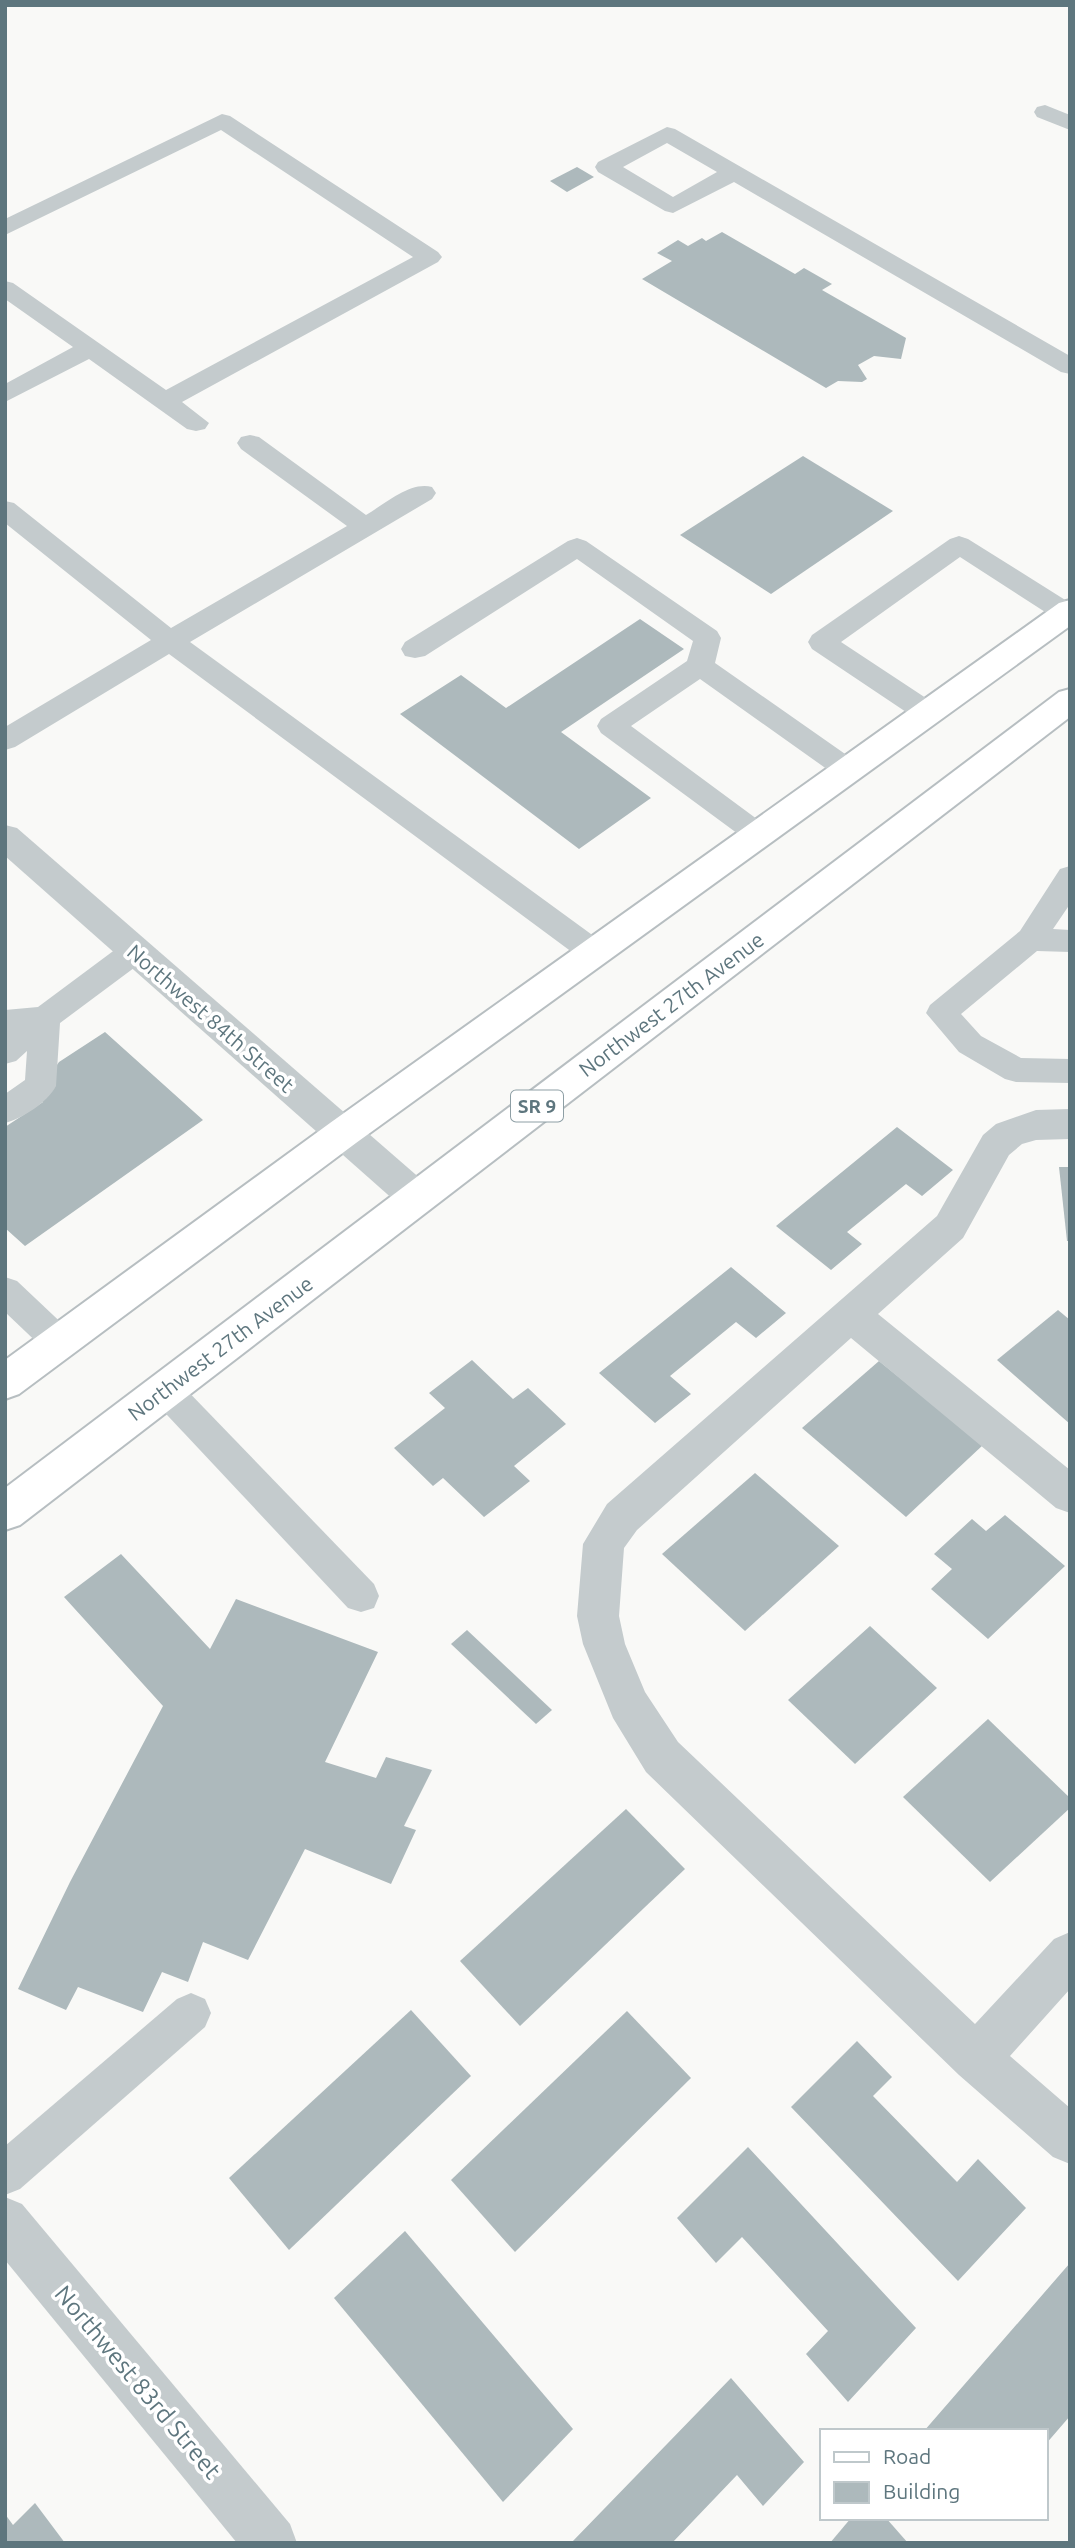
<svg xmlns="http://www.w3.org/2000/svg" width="1075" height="2548" viewBox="0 0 1075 2548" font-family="Ubuntu,sans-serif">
<rect width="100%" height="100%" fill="#f9f9f7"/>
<g fill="#adb9bc">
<polygon points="577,167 594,177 567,192 550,181"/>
<polygon points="722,232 795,274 804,268 832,284 822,290 906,338 901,359 874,356 858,365 867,379 862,382 838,381 826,388 642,279 672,261 657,253 678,240 688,246 702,238 706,241"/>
<polygon points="803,456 893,511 771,594 680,535"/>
<polygon points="640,619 684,649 561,732 651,798 579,849 400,714 461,675 506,708"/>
<polygon points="105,1032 203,1120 25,1246 5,1228 5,1127 43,1102 36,1095 59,1062"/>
<polygon points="897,1127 953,1170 922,1196 906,1184 847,1232 862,1244 831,1270 776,1226"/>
<polygon points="1059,1167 1070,1167 1070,1241 1067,1241"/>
<polygon points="731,1267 786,1313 756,1338 736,1322 670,1376 691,1394 655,1423 599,1373"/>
<polygon points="1058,1310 1070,1320 1070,1424 997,1360"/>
<polygon points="472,1360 513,1399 528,1388 566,1424 514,1466 530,1481 484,1517 443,1478 433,1486 394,1448 445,1408 429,1393"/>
<polygon points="879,1361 983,1445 906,1517 802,1428"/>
<polygon points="755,1473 839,1546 745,1631 662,1554"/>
<polygon points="1005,1515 1065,1566 988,1639 931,1589 952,1569 934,1554 972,1519 986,1531"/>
<polygon points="121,1554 210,1649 236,1599 378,1652 325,1762 376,1778 386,1757 432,1770 404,1826 416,1830 391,1884 305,1849 248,1960 203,1942 188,1982 162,1972 143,2012 78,1987 66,2010 18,1989 70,1882 163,1706 64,1597"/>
<polygon points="870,1626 937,1688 855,1764 788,1700"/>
<polygon points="467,1630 552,1710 536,1724 451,1644"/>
<polygon points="988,1719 1070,1798 1070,1808 990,1882 903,1797"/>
<polygon points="626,1809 685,1869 520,2026 460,1961"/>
<polygon points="411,2010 471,2076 289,2250 229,2178"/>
<polygon points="627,2011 691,2078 515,2252 451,2180"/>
<polygon points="857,2041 892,2077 873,2096 957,2182 978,2159 1026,2208 958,2281 791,2107"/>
<polygon points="748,2147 916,2328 848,2402 806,2354 828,2331 742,2237 716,2263 677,2218"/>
<polygon points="405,2231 573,2429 503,2502 334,2298"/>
<polygon points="1070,2263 1070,2416 1045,2445 1045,2431 924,2431"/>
<polygon points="731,2378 804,2462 763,2506 737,2475 672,2543 571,2543"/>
<polygon points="35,2503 65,2543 5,2543 5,2514 13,2525"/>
<polygon points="851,2518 886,2518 908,2543 830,2543"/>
</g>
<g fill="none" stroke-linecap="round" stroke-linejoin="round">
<g stroke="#b7bec1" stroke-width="4">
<g id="primary">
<polygon points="1070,600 1070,626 356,1143 19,1394 5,1399 5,1360 330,1123 1059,603"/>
<polygon points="1070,689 1070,717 20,1525 5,1530 5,1488 1059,692"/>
</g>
</g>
<g fill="#c4cbcd" fill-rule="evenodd">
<polygon points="1045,105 1070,115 1070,130 1037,117 1034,112 1037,107"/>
<polygon points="222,114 230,116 438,252 442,257 438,262 182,402 209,423 205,429 196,431 187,429 89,359 5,402 5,384 73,347 5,299 5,281 13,283 166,390 413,257 221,130 5,235 5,219"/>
<path d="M667 127 675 129 1070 356V374L1061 372 734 182 673 213 665 211 598 172 595 167 598 162ZM667 143 717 172 673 197 623 167Z"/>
<path d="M250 435 259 437 366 515C385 504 410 481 432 487L436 493 432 499 190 642 606 945 610 953 606 961 595 964 584 961 169 654 15 747 5 750V727L151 640 5 523V501L14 503 171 628 347 526 241 449 237 443 241 437Z"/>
<polygon points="959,536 968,539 1070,603 1070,621 1056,619 960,557 841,642 938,706 942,713 938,720 928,723 918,720 812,649 808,642 812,635 950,539"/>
<polygon points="577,538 586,541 717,631 721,638 715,663 858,763 862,770 858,777 848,780 838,777 700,679 631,726 769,828 774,835 769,842 759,846 749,842 601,733 597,726 601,719 687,661 693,641 577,559 425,656 415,658 405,656 401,649 405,642 568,541"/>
<polygon points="1070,866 1070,904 1053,929 1070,930 1070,952 1037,951 961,1014 981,1036 1021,1058 1070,1059 1070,1083 1016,1082 1005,1079 959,1052 926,1013 930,1005 1020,931 1060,869"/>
<path d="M135 940 146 943 150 951 146 959 60 1023 56 1086C47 1103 23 1118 5 1123V1094L25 1080 27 1051 16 1061 5 1064V1010L38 1007 124 943Z"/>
<polygon points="5,1277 17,1281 71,1332 76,1342 71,1352 59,1356 47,1352 5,1312"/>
<polygon points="165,1375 177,1380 374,1584 379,1596 374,1608 361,1612 348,1608 153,1400 148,1390 153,1380"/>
<polygon points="191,1993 205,1999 211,2013 205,2027 20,2189 5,2195 5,2146 177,1999"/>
</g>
<g fill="#c4cbcd" fill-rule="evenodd">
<polygon points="5,825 17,828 430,1187 436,1198 430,1209 417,1213 404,1209 5,856"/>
<polygon points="1070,1109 1070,1139 1036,1140 1022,1144 1009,1155 963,1238 878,1314 1070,1470 1070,1513 1056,1508 851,1338 637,1530 624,1548 619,1616 625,1644 645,1692 678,1742 975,2024 1054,1939 1070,1932 1070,1989 1010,2056 1070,2108 1070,2164 1053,2157 959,2075 646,1772 613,1718 583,1644 577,1616 583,1544 607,1504 937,1216 983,1135 996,1124 1036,1110"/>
<polygon points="5,2197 22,2204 290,2524 297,2543 237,2543 5,2260"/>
</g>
<use href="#primary" fill="#fff" fill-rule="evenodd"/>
</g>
<g text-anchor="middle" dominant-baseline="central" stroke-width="7" stroke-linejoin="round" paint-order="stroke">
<rect fill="#fff" stroke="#8e9fa5" stroke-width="2" x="511" y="1090.5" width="52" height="31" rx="5"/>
<g font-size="19" font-weight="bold" fill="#5e767e">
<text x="537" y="1106">SR 9</text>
</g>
<g font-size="21" fill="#5e767e" stroke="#fff">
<text transform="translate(671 1004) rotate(-37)">Northwest 27th Avenue</text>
<text transform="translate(211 1018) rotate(41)">Northwest 84th Street</text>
<text transform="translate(220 1348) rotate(-37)">Northwest 27th Avenue</text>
</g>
<g font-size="24" fill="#5e767e" stroke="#fff">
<text transform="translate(138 2382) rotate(50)">Northwest 83rd Street</text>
</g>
</g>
<rect width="1075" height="2548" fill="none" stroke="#5e767e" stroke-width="14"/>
<rect x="820" y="2429" width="228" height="91" fill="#ffffff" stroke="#bfc8cb" stroke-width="2"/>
<rect x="834" y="2452" width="35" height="10" fill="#ffffff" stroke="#bfc8cb" stroke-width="2"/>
<text x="883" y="2464" font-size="21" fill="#5e767e">Road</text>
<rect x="834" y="2482" width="35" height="21" fill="#adb9bc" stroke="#bfc8cb" stroke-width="2"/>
<text x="883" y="2499" font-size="21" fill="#5e767e">Building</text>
</svg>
